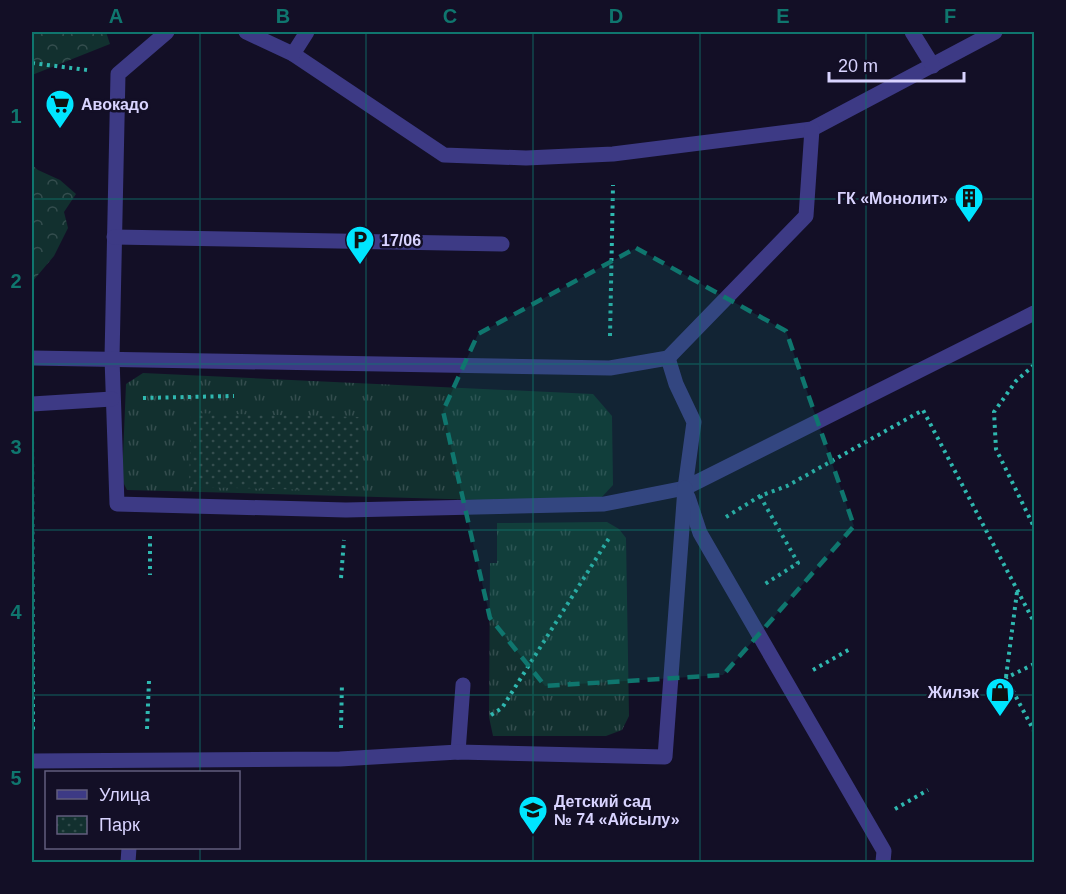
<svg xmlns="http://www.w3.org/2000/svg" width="1066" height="894" viewBox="0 0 1066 894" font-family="Helvetica,sans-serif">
<defs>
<pattern id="grass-tufts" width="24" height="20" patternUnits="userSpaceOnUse" patternTransform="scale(1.5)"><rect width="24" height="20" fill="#12302f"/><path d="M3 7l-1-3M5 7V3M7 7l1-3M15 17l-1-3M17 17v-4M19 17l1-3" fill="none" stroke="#344d4e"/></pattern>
<pattern id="forest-crowns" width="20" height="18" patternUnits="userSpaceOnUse" patternTransform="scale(1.5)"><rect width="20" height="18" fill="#12302f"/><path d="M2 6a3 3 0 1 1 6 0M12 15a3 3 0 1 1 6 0" fill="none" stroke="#344d4e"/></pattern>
<pattern id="park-dots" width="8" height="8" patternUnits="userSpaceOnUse" patternTransform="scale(1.5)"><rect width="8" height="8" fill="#12302f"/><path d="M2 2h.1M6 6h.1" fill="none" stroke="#344d4e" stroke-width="1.8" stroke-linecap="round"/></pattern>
</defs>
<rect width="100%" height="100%" fill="#130f26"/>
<g fill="url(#grass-tufts)">
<polygon points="143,373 593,394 612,416 613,485 601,498 592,503 127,490 122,480 126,384"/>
<polygon points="607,522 619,529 626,538 629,716 622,730 606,736 493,736 489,717 490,563 497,563 497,523"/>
</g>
<g fill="url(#forest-crowns)">
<polygon points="32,32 106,32 110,44 32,75"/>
<polygon points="32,165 38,170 60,180 76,194 64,212 68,228 54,256 32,282"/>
</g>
<polygon fill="url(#park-dots)" points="191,413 360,417 358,491 189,487"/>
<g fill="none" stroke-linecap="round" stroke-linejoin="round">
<g stroke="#2fb8b0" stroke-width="4" stroke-dasharray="3 4.5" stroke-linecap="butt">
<polyline points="32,63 87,70"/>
<polyline points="610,336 613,185"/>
<polyline points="1034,365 1016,381 994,412 996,449 1034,527"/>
<polyline points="143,398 234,396"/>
<polyline points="32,434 33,730"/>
<polyline points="760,496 798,563 765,584"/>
<polyline points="726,517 760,496 787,486 923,410 1034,622"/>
<polyline points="150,536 150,575"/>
<polyline points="341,578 344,540"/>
<polyline points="1034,664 1006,678 1034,731"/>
<polyline points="813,670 852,648"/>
<polyline points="1006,677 1017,592"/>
<polyline points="491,715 502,708 611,535"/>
<polyline points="341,728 342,683"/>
<polyline points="147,729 149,681"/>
<polyline points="895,809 928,790"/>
</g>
<g stroke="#3d3a85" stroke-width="15">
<polyline points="167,32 118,74 112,358 117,504 346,510 604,504 685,488"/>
<polyline points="246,32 293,54 444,155 526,158 613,154 812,129 995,32"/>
<polyline points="912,32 933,66"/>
<polyline points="293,54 307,32"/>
<polyline points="114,237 502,244"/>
<polyline points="32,358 610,368 668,358 676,384 694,422 685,488 1034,313"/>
<polyline points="668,358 806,216 812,129"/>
<polyline points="32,404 112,399"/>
<polyline points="688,497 700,533 884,851 883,862"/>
<polyline points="458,752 463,685"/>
<polyline points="32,761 340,759 458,752 665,757 685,488"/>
<polyline points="128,862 129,848"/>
</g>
</g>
<path fill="#0f766e" fill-opacity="0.2" stroke="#0f766e" stroke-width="4.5" stroke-dasharray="12 8" stroke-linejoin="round" d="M636 248 786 331 854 526 723 675 545 686 490 618 443 411 478 334Z"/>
<path fill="none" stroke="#0f766e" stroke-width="1.5" stroke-opacity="0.55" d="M200 32V772M366 32V862M533 32V862M700 32V862M866 32V862M32 199H1034M32 364H1034M32 530H1034M32 695H1034M200 848V862"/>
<defs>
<g id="supermarket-pin" transform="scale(1.5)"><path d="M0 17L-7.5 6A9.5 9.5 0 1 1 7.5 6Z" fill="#00e5ff" stroke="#130f26"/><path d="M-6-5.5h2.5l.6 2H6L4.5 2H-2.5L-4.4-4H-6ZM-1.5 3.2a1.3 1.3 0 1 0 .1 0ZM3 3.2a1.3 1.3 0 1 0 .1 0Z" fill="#111"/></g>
<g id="building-pin" transform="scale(1.5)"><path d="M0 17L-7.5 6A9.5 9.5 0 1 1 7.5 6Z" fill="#00e5ff" stroke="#130f26"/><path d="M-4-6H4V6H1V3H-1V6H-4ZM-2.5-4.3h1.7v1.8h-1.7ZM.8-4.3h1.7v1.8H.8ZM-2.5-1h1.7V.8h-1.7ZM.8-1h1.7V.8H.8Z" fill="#111"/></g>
<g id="parking-pin" transform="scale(1.5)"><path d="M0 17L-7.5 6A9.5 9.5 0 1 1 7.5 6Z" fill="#00e5ff" stroke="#130f26"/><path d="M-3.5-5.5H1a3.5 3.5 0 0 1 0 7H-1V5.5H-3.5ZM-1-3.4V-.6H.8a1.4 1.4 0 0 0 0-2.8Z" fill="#111"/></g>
<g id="shop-pin" transform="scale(1.5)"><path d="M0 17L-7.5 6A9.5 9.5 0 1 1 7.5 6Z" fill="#00e5ff" stroke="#130f26"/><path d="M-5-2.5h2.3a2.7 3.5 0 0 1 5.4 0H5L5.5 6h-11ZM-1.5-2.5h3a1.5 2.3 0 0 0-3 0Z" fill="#111"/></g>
<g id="school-pin" transform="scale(1.5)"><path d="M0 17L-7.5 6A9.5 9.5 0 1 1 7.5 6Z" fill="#00e5ff" stroke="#130f26"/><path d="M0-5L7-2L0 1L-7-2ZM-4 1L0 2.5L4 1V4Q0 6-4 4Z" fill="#111"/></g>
</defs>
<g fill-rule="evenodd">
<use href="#supermarket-pin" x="60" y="104"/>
<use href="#building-pin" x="969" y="198"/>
<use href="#parking-pin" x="360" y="240"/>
<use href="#shop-pin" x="1000" y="692"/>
<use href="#school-pin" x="533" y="810"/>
</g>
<g text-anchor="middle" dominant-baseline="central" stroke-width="5" stroke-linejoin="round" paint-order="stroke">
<g font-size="16" font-weight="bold" fill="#d9d4ff" stroke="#130f26" text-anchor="start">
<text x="81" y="104">Авокадо</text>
<text x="948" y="198" text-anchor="end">ГК «Монолит»</text>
<text x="381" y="240">17/06</text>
<text x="979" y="692" text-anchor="end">Жилэк</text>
<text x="554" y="801">Детский сад<tspan x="554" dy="18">№ 74 «Айсылу»</tspan></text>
</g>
</g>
<rect width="1066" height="894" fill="none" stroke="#130f26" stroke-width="66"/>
<rect x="45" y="771" width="195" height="78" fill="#130f26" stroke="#625e7d" stroke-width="1.5"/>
<rect x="57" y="790" width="30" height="9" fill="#3d3a85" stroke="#625e7d" stroke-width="1.5"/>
<text x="99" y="801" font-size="18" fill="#d9d4ff">Улица</text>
<rect x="57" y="816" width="30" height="18" fill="url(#park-dots)" stroke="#625e7d" stroke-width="1.5"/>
<text x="99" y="831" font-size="18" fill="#d9d4ff">Парк</text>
<path d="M829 72v9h135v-9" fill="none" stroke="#d9d4ff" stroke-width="3"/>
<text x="838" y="72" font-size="18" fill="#d9d4ff" stroke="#130f26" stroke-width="4.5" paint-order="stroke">20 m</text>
<rect x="33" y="33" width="1000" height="828" fill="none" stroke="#0f766e" stroke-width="2"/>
<g font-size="20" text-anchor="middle" font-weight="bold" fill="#0f766e">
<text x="116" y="23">A</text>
<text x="283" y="23">B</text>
<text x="450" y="23">C</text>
<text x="616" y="23">D</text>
<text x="783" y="23">E</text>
<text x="950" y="23">F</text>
<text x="16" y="123">1</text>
<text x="16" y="288">2</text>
<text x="16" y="454">3</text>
<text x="16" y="619">4</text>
<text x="16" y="785">5</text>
</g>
</svg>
